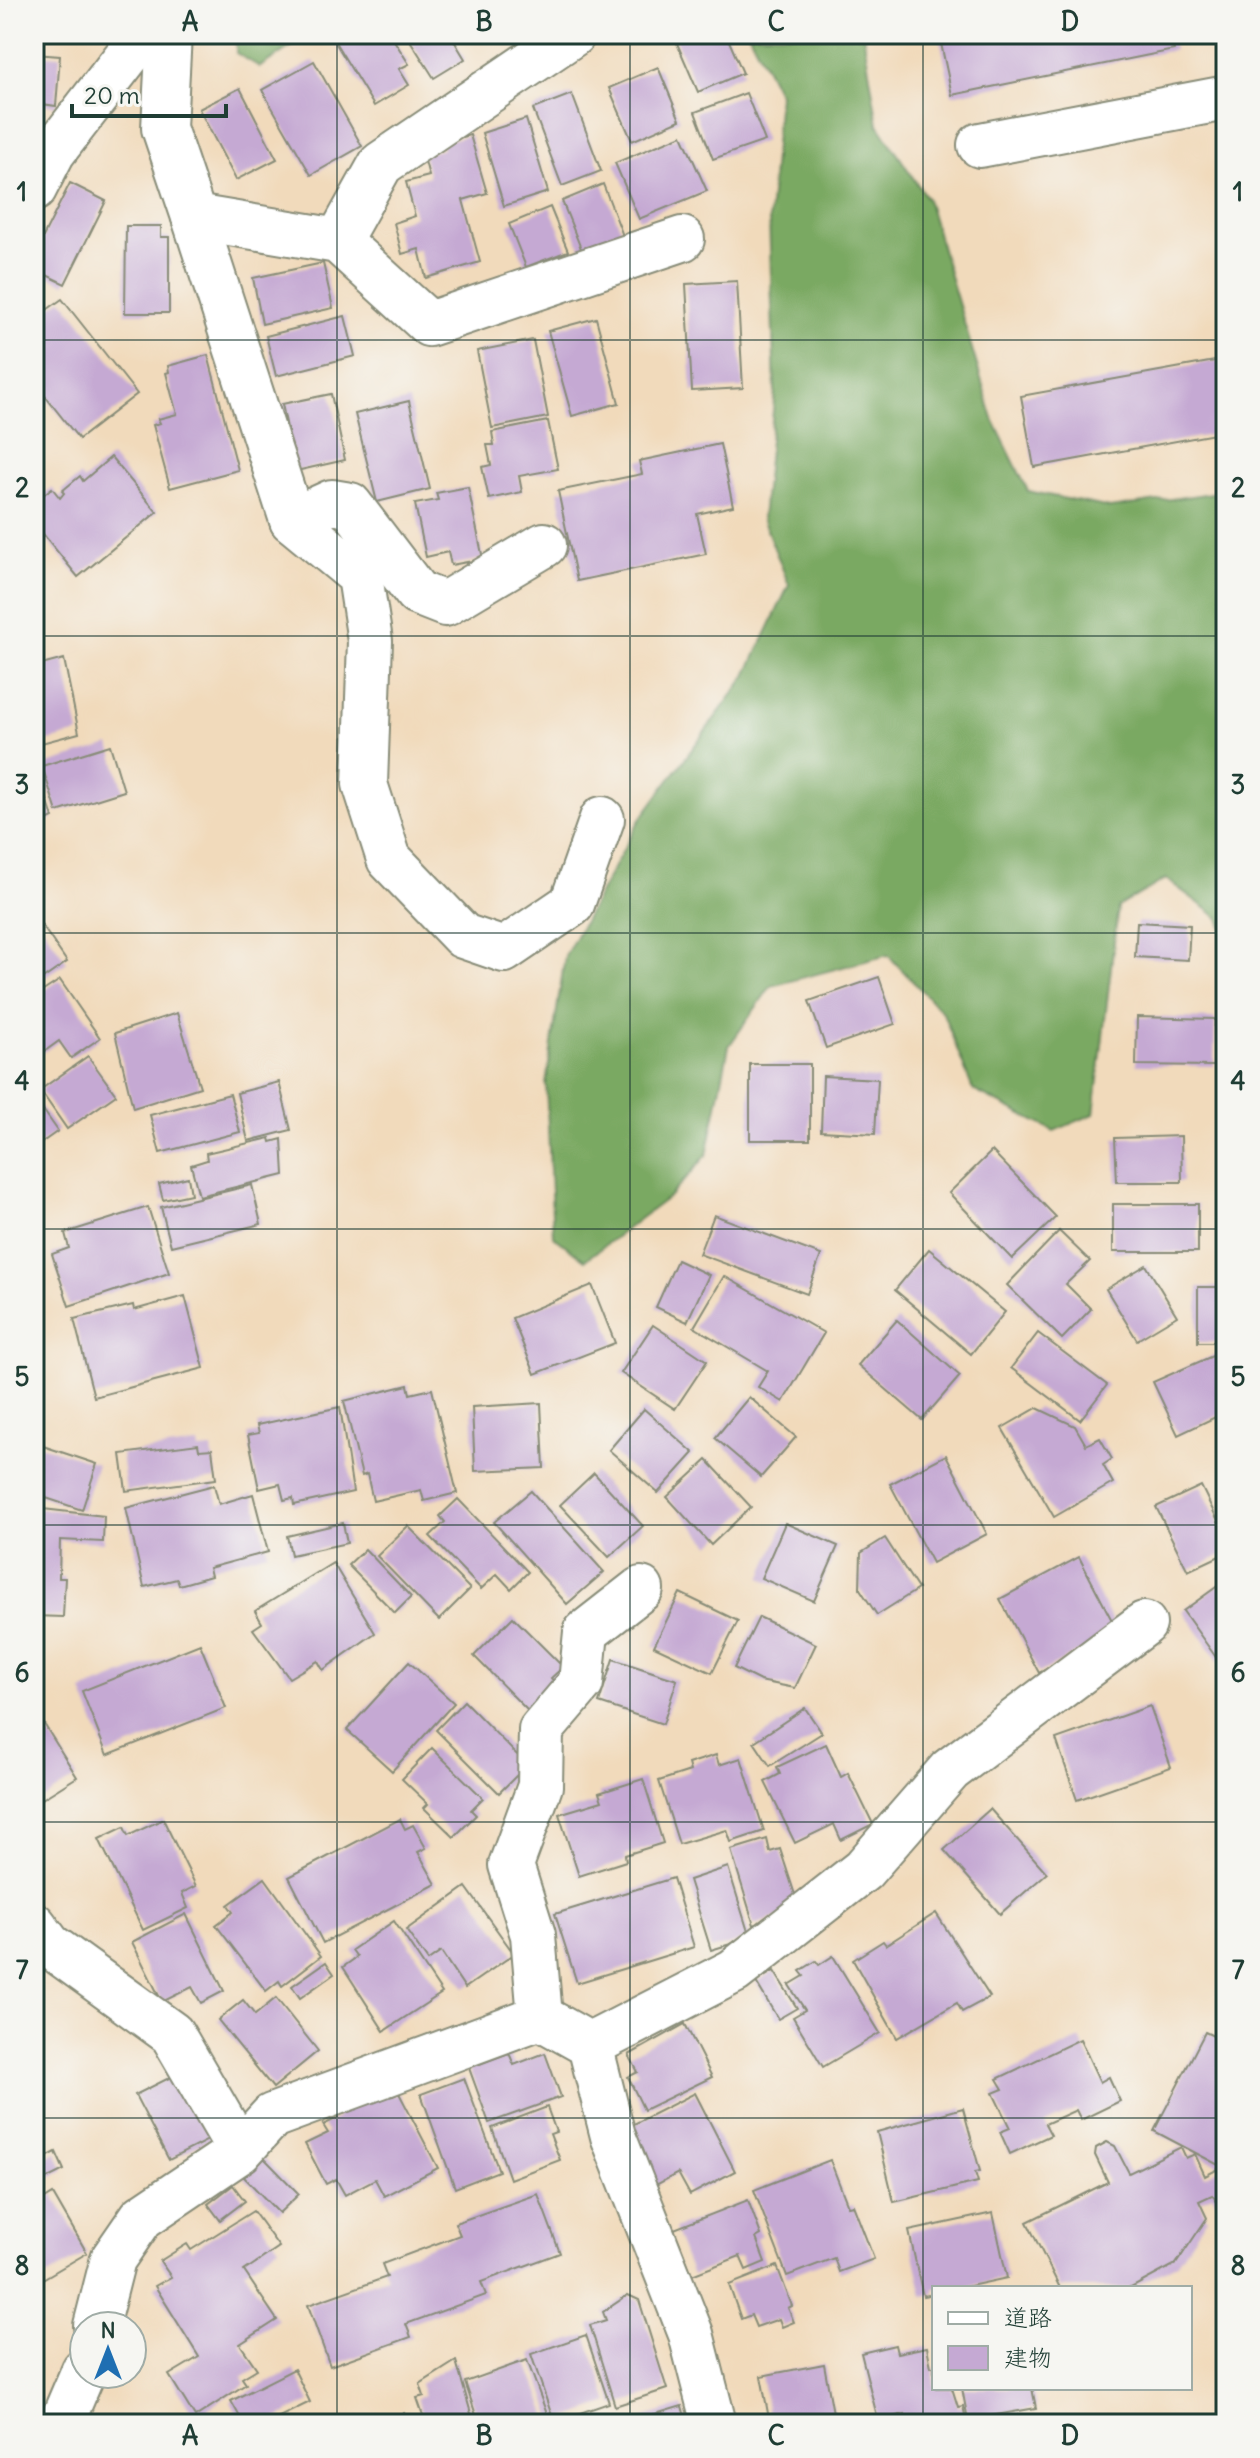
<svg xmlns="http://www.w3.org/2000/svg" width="1260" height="2458" viewBox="0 0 1260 2458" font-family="Delius,'Klee One',sans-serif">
<rect width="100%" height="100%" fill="#f6f6f2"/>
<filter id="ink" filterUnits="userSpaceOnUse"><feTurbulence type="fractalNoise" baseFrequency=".0125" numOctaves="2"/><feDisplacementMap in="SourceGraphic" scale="16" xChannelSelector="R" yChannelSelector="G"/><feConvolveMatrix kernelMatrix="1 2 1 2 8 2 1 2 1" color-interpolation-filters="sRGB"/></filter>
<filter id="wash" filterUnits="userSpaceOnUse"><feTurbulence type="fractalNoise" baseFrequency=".006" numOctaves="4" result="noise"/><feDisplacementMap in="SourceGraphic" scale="32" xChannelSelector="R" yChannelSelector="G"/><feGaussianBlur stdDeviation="1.8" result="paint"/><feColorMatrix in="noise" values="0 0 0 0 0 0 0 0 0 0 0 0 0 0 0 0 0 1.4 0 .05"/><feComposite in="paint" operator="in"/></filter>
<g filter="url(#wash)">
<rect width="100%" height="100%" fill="#f1dabb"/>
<g fill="#7aa962" stroke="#4c734b" stroke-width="2">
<polygon points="236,34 310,34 260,67 236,53"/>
<polygon points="749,34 863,34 878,124 927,199 993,419 1028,491 1110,508 1226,491 1226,939 1219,918 1166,879 1118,907 1094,1114 1054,1131 973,1090 943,1013 888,955 771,986 729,1046 707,1155 670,1196 585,1260 553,1236 546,1084 565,956 639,821 746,676 789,585 762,518 775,391 769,219 779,94"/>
</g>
<g id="blocks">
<g fill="#c5a9d3">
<polygon points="348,34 390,34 409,64 399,69 409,85 374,106 335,42"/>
<polygon points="406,34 450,34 465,59 434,78"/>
<polygon points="673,34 726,34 743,73 698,92"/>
<polygon points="939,34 1171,34 1174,50 952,95"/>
<polygon points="34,54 60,56 56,106 42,104 42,115 34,114"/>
<polygon points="314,61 362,146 311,175 262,90"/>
<polygon points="658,67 680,120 632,141 609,88"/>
<polygon points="240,88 277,159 236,180 199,109"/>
<polygon points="746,93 765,141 713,159 695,112"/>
<polygon points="572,94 601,171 562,186 533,109"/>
<polygon points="526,119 548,192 504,206 482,133"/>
<polygon points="470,135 487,193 463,200 480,262 426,278 419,249 402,254 394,223 415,216 406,182 429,176 423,154 443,149 441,142"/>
<polygon points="682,135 707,191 639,219 615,163"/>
<polygon points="70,183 106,201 65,284 34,269 34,255"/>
<polygon points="603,184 623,236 582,251 562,201"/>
<polygon points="550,207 568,251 526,267 509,224"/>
<polygon points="126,226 161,226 161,237 169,237 169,313 125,313"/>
<polygon points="323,263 333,308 262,324 253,278"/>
<polygon points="737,281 743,388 692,391 686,284"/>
<polygon points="62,299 137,394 79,439 34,382 34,319"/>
<polygon points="345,316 355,356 276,376 266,336"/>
<polygon points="596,318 619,403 572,416 548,331"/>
<polygon points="533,340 548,417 492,428 477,351"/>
<polygon points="208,355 238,470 170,488 153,425 160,423 158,419 177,414 166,373 169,372 168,366"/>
<polygon points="1226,359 1226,432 1034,467 1021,396"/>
<polygon points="331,394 345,460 296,471 282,404"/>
<polygon points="409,401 430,489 377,502 355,414"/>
<polygon points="548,421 558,469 519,476 522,492 489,499 482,467 491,465 487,445 494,445 492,432"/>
<polygon points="720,444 733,506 697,514 706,554 577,581 558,491 642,474 639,461"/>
<polygon points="111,457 157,512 78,577 34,523 34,502 52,488 60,498 64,493 62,491 80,476 83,481"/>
<polygon points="468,487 483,559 451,565 448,552 426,557 415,504 438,500 436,493"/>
<polygon points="64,659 79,733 34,745 34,667"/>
<polygon points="110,745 124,791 57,812 42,766"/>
<polygon points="42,784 53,818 34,827 34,787"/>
<polygon points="34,914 67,962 34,985"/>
<polygon points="1137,922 1190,925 1188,960 1135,957"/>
<polygon points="879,977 895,1024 826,1048 809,1001"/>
<polygon points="60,980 100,1038 71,1058 59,1041 34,1059 34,997"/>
<polygon points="177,1013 200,1087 133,1108 115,1033"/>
<polygon points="1137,1017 1215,1019 1214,1066 1136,1065"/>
<polygon points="88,1056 116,1095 67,1129 40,1090"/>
<rect x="750" y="1064" width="60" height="76"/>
<polygon points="823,1076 878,1079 875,1134 821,1131"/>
<polygon points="279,1082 291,1130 248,1141 237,1093"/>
<polygon points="230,1094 240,1132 160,1153 150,1115"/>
<polygon points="34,1097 58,1131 34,1148"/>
<polygon points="1181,1136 1182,1182 1117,1182 1115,1138"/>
<polygon points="270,1138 271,1142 282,1139 284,1175 199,1196 191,1165 207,1160 206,1153"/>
<polygon points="992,1151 1056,1217 1012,1259 949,1193"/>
<polygon points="188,1177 191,1194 163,1200 159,1184"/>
<polygon points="252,1185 261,1224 171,1246 161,1207"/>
<rect x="1113" y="1204" width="85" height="48"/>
<polygon points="148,1207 169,1273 69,1306 52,1254 69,1248 65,1233"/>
<polygon points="714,1215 821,1255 807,1294 699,1254"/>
<polygon points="1059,1231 1090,1261 1066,1284 1091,1309 1062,1339 1007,1285"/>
<polygon points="929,1249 1005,1312 971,1354 895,1290"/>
<polygon points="677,1260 709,1275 687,1322 656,1307"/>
<polygon points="1146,1265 1177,1316 1137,1340 1106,1289"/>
<polygon points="724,1276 824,1333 783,1402 758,1387 768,1371 694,1327"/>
<polygon points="592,1285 615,1343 535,1374 512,1318"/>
<rect x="1198" y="1287" width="28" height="55"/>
<polygon points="185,1296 204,1368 94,1397 74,1319 133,1305 134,1310"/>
<polygon points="897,1320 960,1376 922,1420 858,1365"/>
<polygon points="653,1325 707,1361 675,1409 621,1373"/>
<polygon points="1038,1333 1107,1385 1080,1420 1011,1368"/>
<polygon points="1226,1350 1226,1412 1178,1435 1153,1382"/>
<polygon points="408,1385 410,1394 432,1389 457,1493 424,1501 421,1490 373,1501 367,1474 362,1476 344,1401"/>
<polygon points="749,1397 796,1437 761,1477 715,1438"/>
<polygon points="541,1403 544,1468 475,1471 472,1407"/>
<polygon points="340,1407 353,1492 294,1505 293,1498 284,1500 280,1484 259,1489 248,1435 259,1433 257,1425"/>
<polygon points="1037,1408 1075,1426 1086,1445 1100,1438 1112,1459 1103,1465 1113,1483 1054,1517 1002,1428"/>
<polygon points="644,1409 694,1453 658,1493 609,1450"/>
<polygon points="34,1443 97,1464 82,1510 34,1494"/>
<polygon points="198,1444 199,1450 212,1449 216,1479 126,1491 121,1454"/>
<polygon points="946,1455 987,1534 932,1563 890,1484"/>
<polygon points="707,1460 751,1507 711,1545 667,1497"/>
<polygon points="594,1473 643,1526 609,1557 560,1505"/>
<polygon points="214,1485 219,1504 253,1494 268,1552 209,1568 211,1576 179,1585 177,1579 144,1587 126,1508"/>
<polygon points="1201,1486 1226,1537 1226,1553 1188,1571 1156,1507"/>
<polygon points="531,1491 604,1572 567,1604 494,1522"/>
<polygon points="458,1499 528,1572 511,1589 497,1574 481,1589 430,1536 445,1522 440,1516"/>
<polygon points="34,1508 104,1516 103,1542 60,1540 59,1578 65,1578 63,1617 34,1616"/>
<polygon points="343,1523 347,1543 291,1555 287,1536"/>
<polygon points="785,1523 838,1546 814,1601 761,1578"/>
<polygon points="408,1526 470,1589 439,1620 377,1556"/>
<polygon points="885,1538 918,1589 877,1615 860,1589 861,1553"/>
<polygon points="365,1549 411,1597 395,1613 348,1565"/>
<polygon points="1079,1557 1118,1632 1039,1673 1000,1599"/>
<polygon points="333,1563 375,1633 323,1670 318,1661 289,1678 253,1629 262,1623 255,1611"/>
<polygon points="1226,1580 1226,1659 1220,1663 1183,1611"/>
<polygon points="680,1593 738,1621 712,1673 654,1646"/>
<polygon points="513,1617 563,1667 551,1678 555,1683 528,1711 474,1656"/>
<polygon points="759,1617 816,1644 795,1688 760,1681 734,1668"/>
<polygon points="200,1644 226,1708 107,1755 82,1691"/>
<polygon points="613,1659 677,1680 663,1724 599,1703"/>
<polygon points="409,1662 454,1703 392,1771 347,1730"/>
<polygon points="464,1701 527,1765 499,1793 436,1730"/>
<polygon points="1150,1706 1171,1767 1077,1800 1056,1739"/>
<polygon points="805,1708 822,1733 770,1766 754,1742"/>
<polygon points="44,1724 77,1777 34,1804 34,1730"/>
<polygon points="826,1744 841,1777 848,1773 873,1824 841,1840 834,1824 795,1843 765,1782 780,1774 777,1767"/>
<polygon points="432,1748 483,1798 471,1810 476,1815 454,1837 424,1808 428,1804 402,1779"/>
<polygon points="716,1755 719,1765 741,1758 764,1831 731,1842 727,1830 679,1844 659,1781 690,1771 688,1764"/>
<polygon points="643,1779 663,1843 625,1855 626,1861 579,1876 559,1814 602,1801 599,1793"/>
<polygon points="990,1809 1047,1873 1000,1914 944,1850"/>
<polygon points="163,1819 196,1886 182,1893 188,1908 143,1930 99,1839 124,1827 128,1836"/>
<polygon points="400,1819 405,1829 413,1825 426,1848 418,1852 436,1884 323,1943 289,1877"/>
<polygon points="767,1839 770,1852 780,1849 800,1910 754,1925 731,1850"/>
<polygon points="728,1867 750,1938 711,1950 689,1880"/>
<polygon points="265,1878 321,1956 282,1986 279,1981 266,1991 216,1925 233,1912 228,1905"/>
<polygon points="673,1878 694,1947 577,1983 555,1914"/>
<polygon points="466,1887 514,1954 465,1988 441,1952 428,1961 406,1930"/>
<polygon points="936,1913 990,1997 962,2012 957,2003 897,2038 853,1960 883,1941 886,1945"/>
<polygon points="186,1914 224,1991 201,2003 192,1987 162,2002 132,1942"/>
<polygon points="394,1921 442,1993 384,2031 343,1967 357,1957 352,1950"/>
<polygon points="833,1956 880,2033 823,2067 793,2017 805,2010 789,1985 804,1976 800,1971 816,1961 819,1965"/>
<polygon points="326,1962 334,1974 300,1998 292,1986"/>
<polygon points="774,1971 797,2008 778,2019 756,1982"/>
<polygon points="276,1998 318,2051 273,2088 218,2020 243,2000 255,2015"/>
<polygon points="685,2024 712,2077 644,2110 628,2077 638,2072 629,2055"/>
<polygon points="1205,2032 1226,2042 1226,2169 1154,2131"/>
<polygon points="1080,2039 1100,2082 1109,2077 1120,2101 1081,2120 1076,2110 1045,2124 1051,2135 1010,2154 1000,2132 1010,2128 993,2093 1003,2089 997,2079"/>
<polygon points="509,2053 514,2065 545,2053 561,2097 489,2123 469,2068"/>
<polygon points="175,2075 218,2135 169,2160 135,2095"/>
<polygon points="464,2078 499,2171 455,2188 421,2094"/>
<polygon points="387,2085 393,2096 399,2093 438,2168 384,2196 375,2179 345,2195 336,2179 326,2184 305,2144 328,2133 323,2125 338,2118 336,2111"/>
<polygon points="695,2093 735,2171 690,2195 678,2173 656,2185 626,2128"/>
<polygon points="547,2107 556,2132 550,2134 560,2160 510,2179 492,2128"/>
<polygon points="963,2108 980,2171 975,2172 978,2182 894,2202 877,2132"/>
<polygon points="34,2136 45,2158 56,2152 64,2170 34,2185"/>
<polygon points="1107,2142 1115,2146 1129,2173 1181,2147 1186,2158 1195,2154 1205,2176 1218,2169 1226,2184 1226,2214 1212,2195 1199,2201 1207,2218 1176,2264 1131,2288 1060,2288 1027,2222 1108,2182 1095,2155 1096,2148"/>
<polygon points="264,2158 299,2194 279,2213 244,2177"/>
<polygon points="830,2160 848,2206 853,2205 874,2259 839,2272 834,2258 787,2276 754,2190"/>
<polygon points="233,2185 245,2201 220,2220 208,2204"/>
<polygon points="36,2194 40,2202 53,2194 87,2253 34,2284"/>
<polygon points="538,2194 560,2253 481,2282 486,2295 406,2324 411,2337 330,2366 308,2305 387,2277 382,2264 460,2235 455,2223"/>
<polygon points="748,2200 761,2235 756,2238 765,2262 746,2270 740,2256 692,2275 674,2229"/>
<polygon points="253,2211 279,2247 244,2271 277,2320 240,2344 257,2369 242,2378 246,2384 195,2417 169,2375 199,2357 155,2286 171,2277 160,2261 187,2244 191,2250"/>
<polygon points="993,2213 1007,2278 961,2288 934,2288 934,2294 923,2296 909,2231"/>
<polygon points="777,2266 792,2306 788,2308 794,2322 782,2327 779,2319 756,2327 751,2315 741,2319 729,2285"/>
<polygon points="628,2295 639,2300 667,2389 615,2406 590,2325 606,2320 603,2312"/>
<polygon points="586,2335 609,2403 554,2422 531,2354"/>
<polygon points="895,2345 897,2353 927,2347 931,2367 934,2367 934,2388 952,2388 958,2407 963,2406 967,2424 907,2424 905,2414 878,2420 861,2353"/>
<polygon points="527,2360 548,2417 527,2424 479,2424 465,2382"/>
<polygon points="456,2361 474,2424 426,2424 417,2398 424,2396 420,2384"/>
<polygon points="824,2364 835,2424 770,2424 761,2376"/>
<polygon points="294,2369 310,2402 265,2424 226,2424 240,2417 231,2401"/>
<polygon points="962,2388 1032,2388 1036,2408 968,2420"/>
<polygon points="682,2406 687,2424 643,2424 642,2418"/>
<polygon points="404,2413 409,2424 378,2424"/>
</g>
</g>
</g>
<g filter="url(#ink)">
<use href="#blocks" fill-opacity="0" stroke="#888c78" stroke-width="2"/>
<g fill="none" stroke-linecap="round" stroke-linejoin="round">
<g stroke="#888c78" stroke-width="48">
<g id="minor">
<polyline points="169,34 164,128 194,217 338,241 429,324 682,239"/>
<polyline points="980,145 1226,98"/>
<polyline points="34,189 53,152 134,47 136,34"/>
<polyline points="194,217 292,520 360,576 370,641 365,784 389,859 463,936 504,950 572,904 602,819"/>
<polyline points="338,241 381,164 573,34"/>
<polyline points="292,520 332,502 350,505 417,593 445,604 544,545"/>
<polyline points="34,1925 49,1945 172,2034 240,2151"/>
<polyline points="540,2017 533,1935 511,1865 540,1786 541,1730 581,1683 586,1632 641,1589"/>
<polyline points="590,2045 734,1971 863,1870 950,1770 1144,1624"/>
<polyline points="96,2326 113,2259 142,2217 240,2151 272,2116 540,2017 590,2045 613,2136 691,2334 714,2424"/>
<polyline points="61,2424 84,2370"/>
</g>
</g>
<use href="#minor" stroke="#fff" stroke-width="44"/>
</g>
</g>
<path fill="none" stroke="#1f3d34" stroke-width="2" stroke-opacity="0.55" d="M337 34V2424M630 34V2424M923 34V2424M34 340H1226M34 636H1226M34 933H1226M34 1229H1226M34 1525H1226M34 1822H1226M34 2118H1226"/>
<rect width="1260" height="2458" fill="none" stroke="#f6f6f2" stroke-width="88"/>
<rect x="932" y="2286" width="260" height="104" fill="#f6f6f2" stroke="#a0aca6" stroke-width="2"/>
<rect x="948" y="2312" width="40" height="12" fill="#ffffff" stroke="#a0aca6" stroke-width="2"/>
<text x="1004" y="2326" font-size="24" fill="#1f3d34">道路</text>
<rect x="948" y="2346" width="40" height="24" fill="#c5a9d3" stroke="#a0aca6" stroke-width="2"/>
<text x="1004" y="2366" font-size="24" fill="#1f3d34">建物</text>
<g transform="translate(108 2350)"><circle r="38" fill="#f6f6f2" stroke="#a0aca6" stroke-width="2"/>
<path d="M0-6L14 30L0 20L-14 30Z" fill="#1f6fb2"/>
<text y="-12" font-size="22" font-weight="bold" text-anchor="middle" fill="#1f3d34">N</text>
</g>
<path d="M72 104v12h154v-12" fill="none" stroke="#1f3d34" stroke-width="4"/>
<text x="84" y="104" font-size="24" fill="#1f3d34" stroke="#f6f6f2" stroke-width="6" paint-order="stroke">20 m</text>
<rect x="44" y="44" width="1172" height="2370" fill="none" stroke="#1f3d34" stroke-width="3"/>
<g font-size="26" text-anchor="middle" font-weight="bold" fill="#1f3d34">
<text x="190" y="31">A</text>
<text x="484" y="31">B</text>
<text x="776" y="31">C</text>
<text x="1070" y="31">D</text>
<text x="22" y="201">1</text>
<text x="1238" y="201">1</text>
<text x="22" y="497">2</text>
<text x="1238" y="497">2</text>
<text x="22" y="794">3</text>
<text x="1238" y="794">3</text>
<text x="22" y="1090">4</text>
<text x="1238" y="1090">4</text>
<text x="22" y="1386">5</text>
<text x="1238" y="1386">5</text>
<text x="22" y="1682">6</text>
<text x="1238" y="1682">6</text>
<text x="22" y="1979">7</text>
<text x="1238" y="1979">7</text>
<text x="22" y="2275">8</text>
<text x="1238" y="2275">8</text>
<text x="190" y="2445">A</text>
<text x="484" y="2445">B</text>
<text x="776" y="2445">C</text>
<text x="1070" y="2445">D</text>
</g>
</svg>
